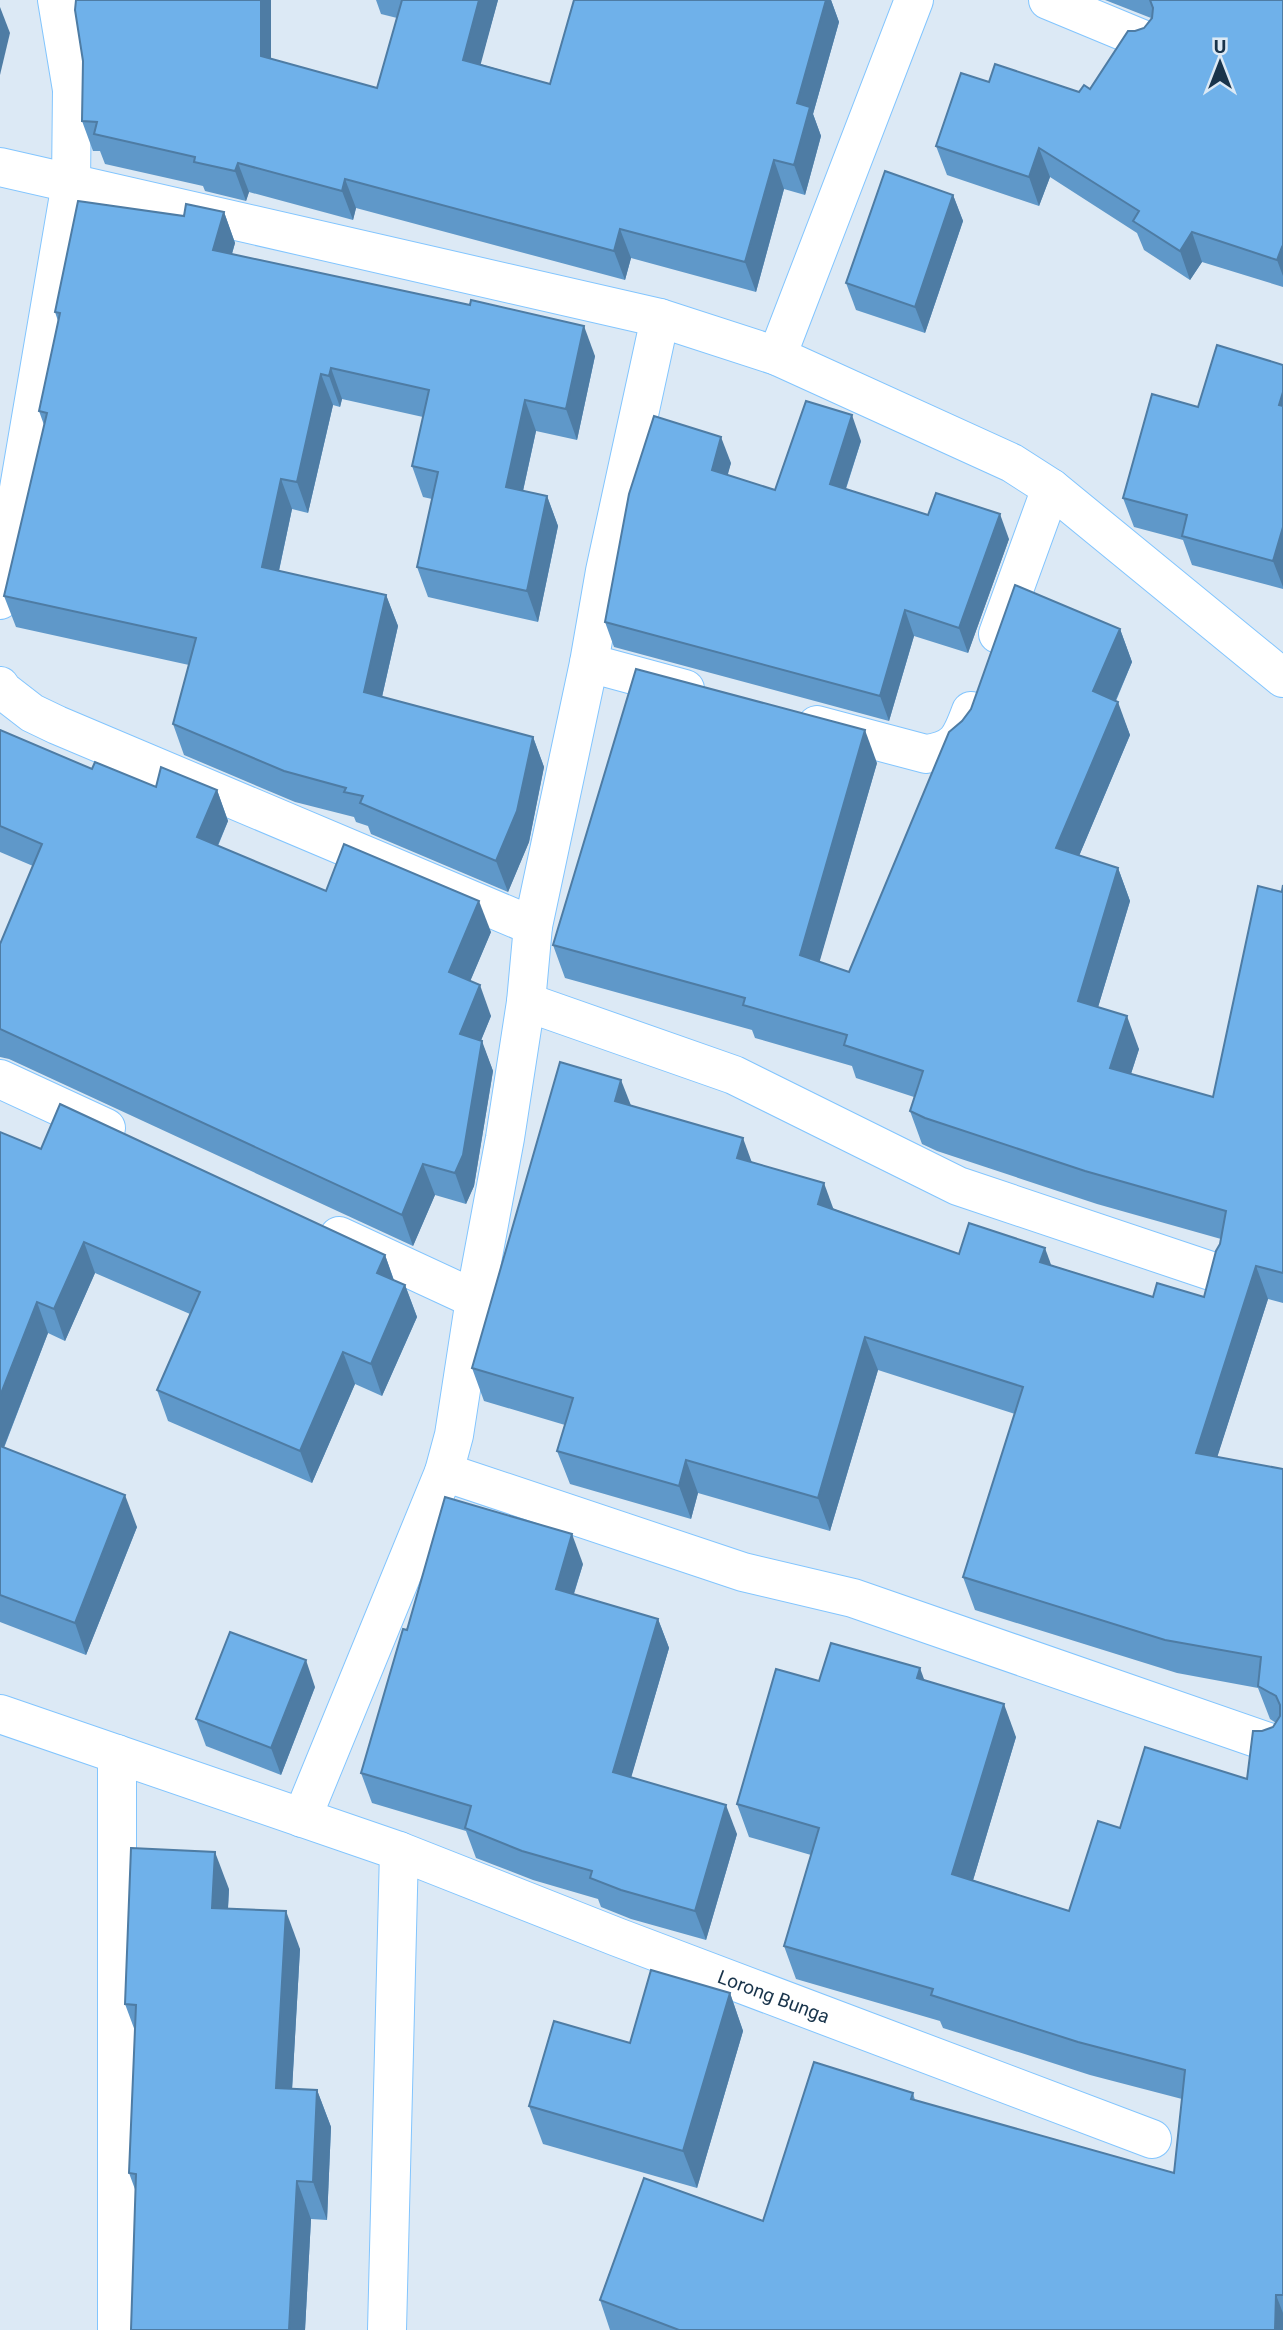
<svg xmlns="http://www.w3.org/2000/svg" width="1283" height="2330" viewBox="0 0 1283 2330" font-family="Roboto,sans-serif">
<rect width="100%" height="100%" fill="#dce9f5"/>
<g fill="none" stroke-linecap="round" stroke-linejoin="round">
<g stroke="#82c5fe" stroke-width="40">
<g id="minor">
<polyline points="1048,0 1142,39"/>
<polyline points="0,167 660,318 777,356 1012,463 1051,488 1283,678"/>
<polyline points="660,318 605,571 589,663 533,926 526,1002 505,1138 475,1299 454,1435 444,1472 743,1572 853,1598 1271,1743"/>
<polyline points="777,356 914,0"/>
<polyline points="0,600 71,183 72,90 57,0"/>
<polyline points="998,634 1051,488"/>
<polyline points="589,663 685,689"/>
<polyline points="0,686 1,689 32,713 57,725 533,926"/>
<path d="M817 725 926 754C957 750 961 738 971 711"/>
<polyline points="526,1002 734,1075 958,1186 1211,1271"/>
<polyline points="0,1079 106,1128"/>
<polyline points="339,1236 475,1299"/>
<polyline points="0,1714 399,1851 387,2330"/>
<polyline points="117,1754 117,2330"/>
<polyline points="302,1818 444,1472"/>
<path id="s1" d="M399 1851 617 1937 1152 2139"/>
</g>
</g>
<use href="#minor" stroke="#fff" stroke-width="38"/>
</g>
<g fill="#5f98c9">
<polygon points="271,0 271,59 377,88 397,18 381,14 376,0 498,0 480,64 550,84 574,0 831,0 839,22 813,114 821,136 805,195 784,189 756,292 631,258 625,280 356,208 353,220 249,192 246,201 205,191 203,186 105,164 100,151 93,151 82,121"/>
<polygon points="1105,0 1283,0 1283,287 1202,262 1190,280 1144,250 1137,233 1050,177 1039,206 947,175 936,146 989,82 1079,92 1090,89 1135,31 1144,28 1151,18"/>
<polygon points="953,195 963,221 925,333 856,310 846,283"/>
<polygon points="224,212 235,243 232,254 595,356 577,440 536,431 523,491 547,496 558,526 538,622 428,597 417,567 432,499 423,497 412,466 423,417 342,399 340,407 333,405 308,513 292,509 279,571 386,595 398,626 382,697 533,737 544,767 529,842 508,892 371,834 368,826 356,822 354,817 295,802 184,755 173,724 189,665 16,627 4,596 44,425 39,411 58,321 55,312 184,216"/>
<polygon points="1283,365 1283,589 1192,565 1183,540 1134,527 1123,498 1198,407"/>
<polygon points="861,441 846,489 928,515 1009,539 968,653 914,636 889,721 614,647 605,622 731,463 727,475 775,490"/>
<polygon points="1120,629 1132,662 1116,701 1130,735 1079,856 1118,868 1130,901 1098,1007 1139,1049 1131,1074 1213,1097 1283,885 1283,1303 1268,1299 1217,1457 1283,1469 1283,2330 610,2330 600,2300 763,2221 913,2093 915,2100 1174,2173 1182,2099 1090,2075 943,2028 940,2021 796,1979 784,1946 811,1855 749,1837 737,1804 819,1681 924,1680 1016,1737 973,1880 1069,1911 1120,1828 1247,1779 1262,1731 1273,1727 1276,1723 1270,1719 1258,1688 1177,1673 975,1610 963,1577 1015,1414 878,1370 830,1531 698,1493 691,1519 570,1484 557,1451 565,1425 484,1401 472,1368 631,1105 752,1162 834,1209 959,1254 1051,1265 1153,1297 1204,1297 1221,1239 1097,1204 937,1151 922,1144 910,1111 914,1097 856,1078 852,1066 755,1038 752,1030 565,978 553,945 877,763 819,962 849,972"/>
<polygon points="0,730 92,769 156,787 217,790 228,821 218,846 326,891 491,932 470,981 491,1016 481,1040 493,1071 474,1186 466,1204 435,1195 413,1246 9,1059 0,1057 0,944 33,866 0,852"/>
<polygon points="0,1132 41,1149 385,1255 394,1280 405,1285 417,1317 382,1396 355,1384 312,1483 168,1421 157,1390 190,1314 95,1273 65,1341 48,1333 4,1448 137,1527 86,1655 0,1622"/>
<polygon points="583,1564 574,1594 658,1619 669,1648 631,1777 737,1834 706,1940 631,1919 601,1907 598,1899 533,1880 476,1858 466,1831 372,1803 361,1773 407,1630"/>
<polygon points="315,1687 281,1775 206,1746 196,1719"/>
<polygon points="229,1889 228,1908 300,1949 292,2089 317,2090 331,2127 327,2220 311,2219 305,2330 131,2330 136,2192 129,2173 135,2031 125,2004"/>
<polygon points="730,1993 743,2031 697,2188 543,2144 529,2106 630,2043"/>
</g>
<g fill="#4e7ca4">
<polygon points="261,0 271,0 271,86 261,56"/>
<polygon points="479,0 498,0 474,89 463,60"/>
<polygon points="818,0 831,0 839,22 813,114 821,136 805,195 794,165 797,103"/>
<polygon points="0,7 10,33 0,75"/>
<polygon points="1039,148 1050,177 1039,206 1029,177"/>
<polygon points="774,160 784,189 756,292 745,262"/>
<polygon points="238,163 249,192 246,201 235,171"/>
<polygon points="345,179 356,208 353,220 342,191"/>
<polygon points="953,195 963,221 925,333 915,307"/>
<polygon points="224,212 235,243 224,281 213,250"/>
<polygon points="620,229 631,258 625,280 614,251"/>
<polygon points="1192,232 1202,262 1190,280 1180,251"/>
<polygon points="1282,247 1283,250 1283,276 1277,260"/>
<polygon points="584,326 595,356 577,440 566,409"/>
<polygon points="331,368 342,399 340,407 329,376"/>
<polygon points="321,374 333,405 308,513 297,482"/>
<polygon points="1283,392 1283,416 1279,405"/>
<polygon points="525,400 536,431 517,518 506,487"/>
<polygon points="852,415 861,441 839,509 830,484"/>
<polygon points="721,437 731,463 722,496 712,470"/>
<polygon points="281,479 292,509 273,598 262,567"/>
<polygon points="547,496 558,526 538,622 527,591"/>
<polygon points="1000,514 1009,539 968,653 959,628"/>
<polygon points="1283,527 1283,587 1273,561"/>
<polygon points="386,595 398,626 376,723 364,692"/>
<polygon points="905,610 914,636 889,721 880,696"/>
<polygon points="1120,629 1132,662 1105,725 1093,691"/>
<polygon points="1118,702 1130,735 1068,882 1056,848"/>
<polygon points="865,730 877,763 812,988 800,955"/>
<polygon points="533,737 544,767 529,842 508,892 496,861"/>
<polygon points="217,790 228,821 208,868 197,837"/>
<polygon points="1118,868 1130,901 1090,1034 1078,1001"/>
<polygon points="479,901 491,932 461,1003 449,972"/>
<polygon points="480,985 491,1016 471,1065 460,1034"/>
<polygon points="1127,1016 1139,1049 1122,1101 1110,1068"/>
<polygon points="482,1041 493,1071 474,1186 466,1204 455,1173"/>
<polygon points="621,1080 634,1113 615,1101"/>
<polygon points="743,1138 755,1171 737,1158"/>
<polygon points="423,1164 435,1195 413,1246 402,1215"/>
<polygon points="824,1183 836,1216 818,1204"/>
<polygon points="84,1242 95,1273 65,1341 54,1309"/>
<polygon points="1045,1248 1057,1281 1040,1262"/>
<polygon points="385,1255 396,1287 377,1273"/>
<polygon points="1256,1266 1268,1299 1208,1486 1196,1453"/>
<polygon points="405,1285 417,1317 382,1396 371,1364"/>
<polygon points="37,1302 48,1333 0,1457 0,1396"/>
<polygon points="865,1337 878,1370 830,1531 818,1498"/>
<polygon points="343,1352 355,1384 312,1483 300,1451"/>
<polygon points="686,1460 698,1493 691,1519 679,1486"/>
<polygon points="125,1495 137,1527 86,1655 75,1623"/>
<polygon points="572,1534 583,1564 566,1618 556,1589"/>
<polygon points="658,1619 669,1648 624,1802 613,1772"/>
<polygon points="306,1660 315,1687 281,1775 271,1748"/>
<polygon points="920,1668 932,1701 917,1678"/>
<polygon points="1004,1704 1016,1737 965,1907 952,1874"/>
<polygon points="726,1805 737,1834 706,1940 695,1911"/>
<polygon points="215,1852 229,1889 226,1945 212,1908"/>
<polygon points="286,1911 300,1949 290,2126 276,2088"/>
<polygon points="730,1993 743,2031 697,2188 683,2151"/>
<polygon points="317,2090 331,2127 327,2220 313,2182"/>
<polygon points="297,2181 311,2219 305,2330 289,2330"/>
<polygon points="1276,2295 1283,2313 1283,2330 1275,2330"/>
</g>
<g fill="#6fb1ea" stroke="#4e7ca4" stroke-width="2">
<polygon points="76,0 261,0 261,56 377,88 402,0 479,0 463,60 550,84 574,0 826,0 797,103 810,107 794,165 774,160 745,262 620,229 614,251 345,179 342,191 238,163 235,171 194,162 195,157 94,134 97,122 82,121 83,61 75,10"/>
<polygon points="1150,0 1283,0 1283,248 1282,247 1277,260 1192,232 1180,251 1133,221 1139,211 1039,148 1029,177 936,146 961,73 989,82 995,64 1079,92 1084,85 1090,89 1128,31 1135,31 1144,28 1152,18 1153,8"/>
<polygon points="885,171 953,195 915,307 846,283"/>
<polygon points="78,201 184,216 186,204 224,212 213,250 470,305 471,300 584,326 566,409 525,400 506,487 547,496 527,591 417,567 438,472 412,466 429,390 331,368 329,376 321,374 297,482 281,479 262,567 386,595 364,692 533,737 517,811 496,861 360,803 363,796 344,792 346,788 284,771 173,724 196,638 4,596 47,413 39,411 60,313 55,312"/>
<polygon points="1217,345 1283,365 1283,392 1279,405 1283,406 1283,527 1273,561 1182,536 1187,515 1123,498 1152,394 1198,407"/>
<polygon points="806,401 852,415 830,484 928,515 936,493 1000,514 959,628 905,610 880,696 605,622 629,494 654,416 721,437 712,470 775,490"/>
<polygon points="1015,585 1120,629 1093,691 1118,702 1056,848 1118,868 1078,1001 1127,1016 1110,1068 1213,1097 1258,886 1282,892 1283,885 1283,1273 1256,1266 1196,1453 1283,1469 1283,2295 1276,2295 1275,2330 679,2330 600,2300 644,2178 763,2221 814,2062 913,2093 911,2099 1174,2173 1185,2070 1078,2042 931,1995 933,1989 784,1946 819,1828 737,1804 776,1669 819,1681 831,1643 920,1668 917,1678 1004,1704 952,1874 1069,1911 1098,1821 1120,1828 1145,1747 1247,1779 1253,1731 1262,1731 1273,1727 1280,1716 1280,1705 1276,1696 1258,1686 1261,1657 1165,1640 963,1577 1023,1387 865,1337 818,1498 686,1460 679,1486 557,1451 573,1398 472,1368 560,1062 621,1080 615,1101 743,1138 737,1158 824,1183 818,1204 959,1254 969,1223 1045,1248 1040,1262 1153,1297 1157,1283 1204,1297 1216,1251 1220,1244 1226,1211 1085,1171 925,1118 910,1111 923,1071 844,1045 847,1035 743,1005 745,998 553,945 636,669 865,730 800,955 849,972 949,732 962,721 971,709"/>
<polygon points="0,730 92,769 95,762 156,787 161,767 217,790 197,837 326,891 344,844 479,901 449,972 480,985 460,1034 482,1041 463,1155 455,1173 423,1164 402,1215 0,1029 0,944 42,844 0,826"/>
<polygon points="60,1104 385,1255 377,1273 405,1285 371,1364 343,1352 300,1451 157,1390 200,1292 84,1242 54,1309 37,1302 0,1396 0,1132 41,1149"/>
<polygon points="0,1446 125,1495 75,1623 0,1595"/>
<polygon points="445,1497 572,1534 556,1589 658,1619 613,1772 726,1805 695,1911 621,1890 590,1878 592,1871 522,1851 465,1828 471,1806 361,1773 403,1629 407,1630"/>
<polygon points="230,1632 306,1660 271,1748 196,1719"/>
<polygon points="131,1848 215,1852 212,1908 286,1911 276,2088 317,2090 313,2182 297,2181 289,2330 131,2330 136,2174 129,2173 136,2005 125,2004"/>
<polygon points="651,1970 730,1993 683,2151 529,2106 554,2021 630,2043"/>
</g>
<g text-anchor="middle" dominant-baseline="central" stroke-width="6" stroke-linejoin="round" paint-order="stroke">
<g font-size="19" fill="#19344b" stroke="#dce9f5">
<text stroke="none"><textPath href="#s1" startOffset="402">Lorong Bunga</textPath></text>
</g>
</g>
<g transform="translate(1220 63)" stroke="#dce9f5" stroke-width="5" paint-order="stroke">
<path d="M0-5L12 26L0 18L-12 26Z" fill="#19344b"/>
<text y="-10" font-size="19" font-weight="bold" text-anchor="middle" fill="#19344b">U</text>
</g>
</svg>
